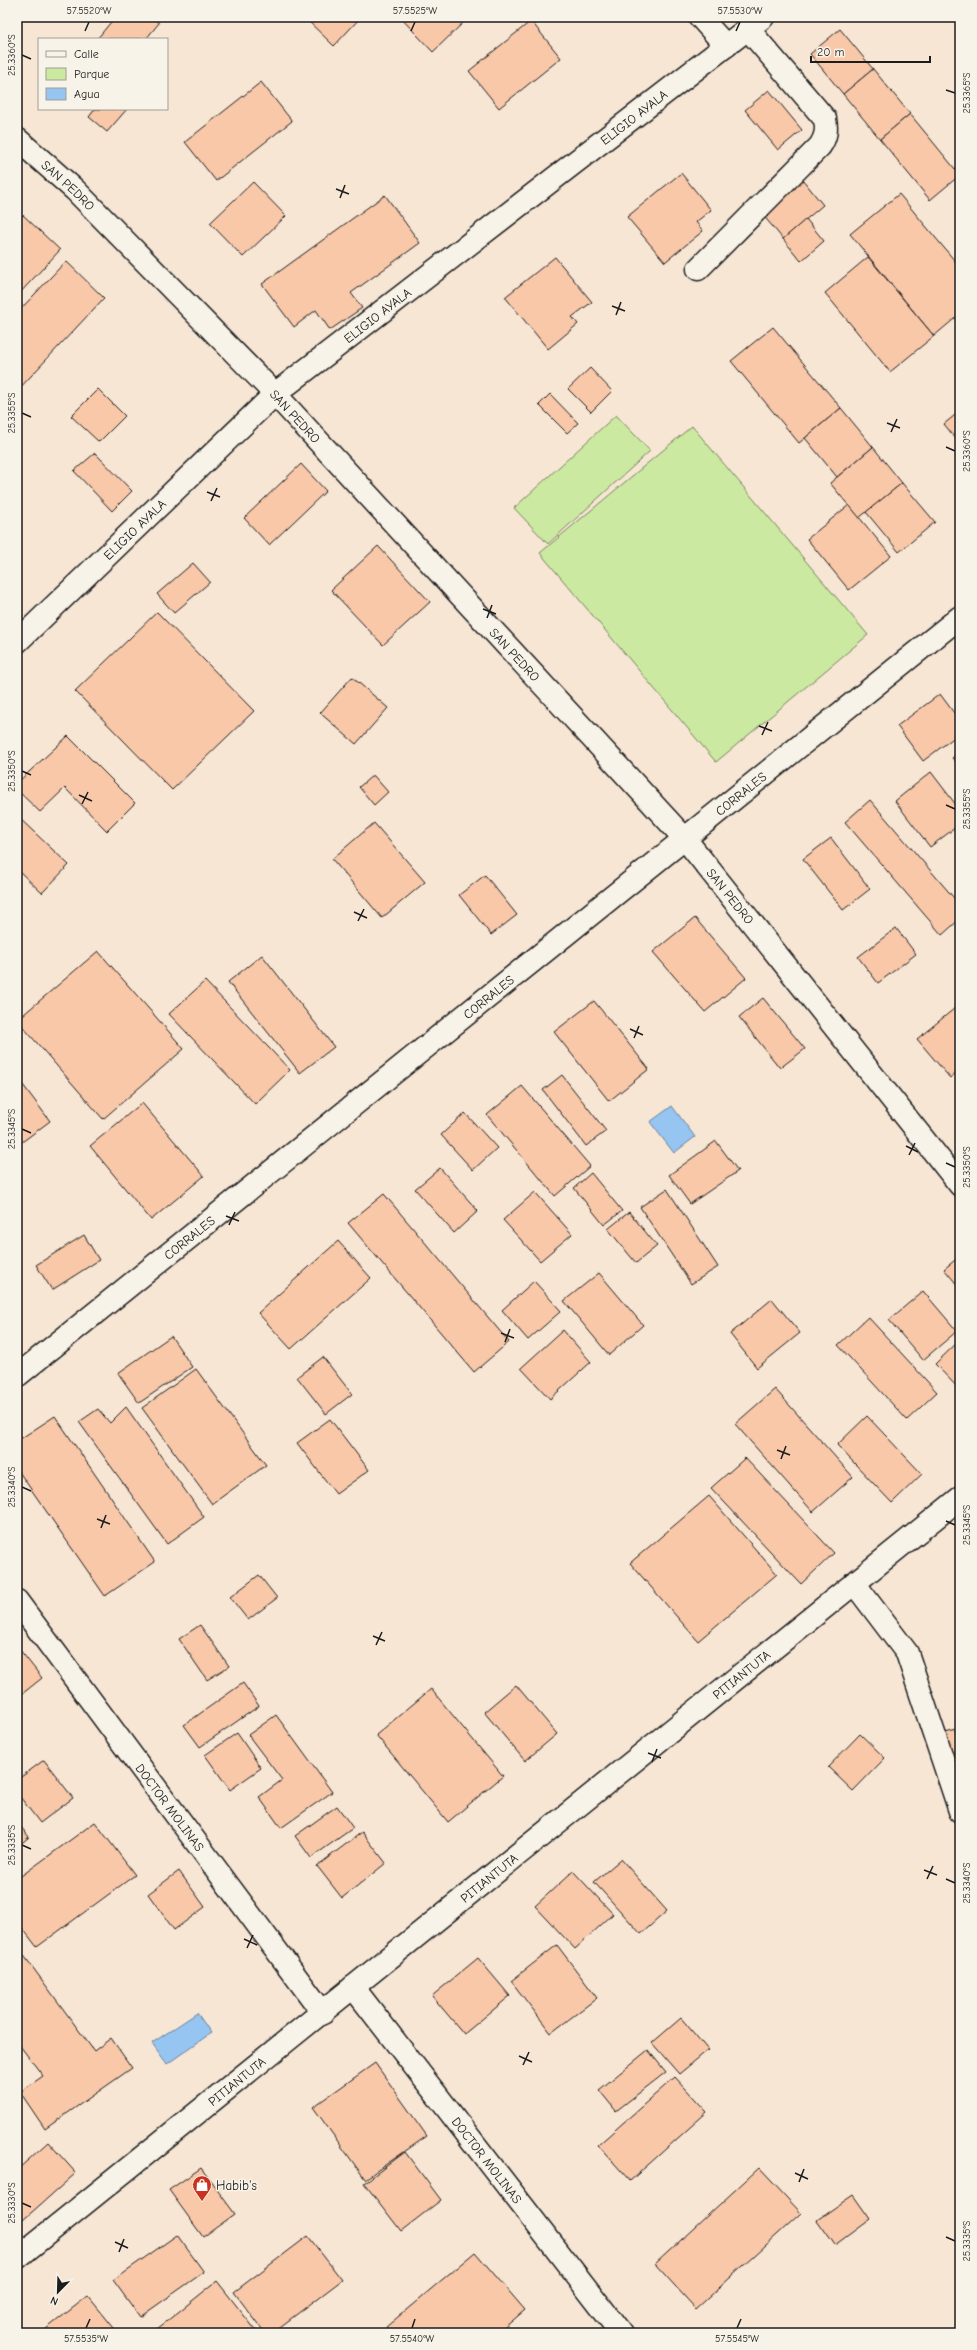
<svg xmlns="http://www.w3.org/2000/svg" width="977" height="2350" viewBox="0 0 977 2350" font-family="'Comic Neue',sans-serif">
<rect width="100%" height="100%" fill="#f8e6d5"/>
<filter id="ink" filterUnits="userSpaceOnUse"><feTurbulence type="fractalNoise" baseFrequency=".025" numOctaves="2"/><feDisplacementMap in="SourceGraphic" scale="8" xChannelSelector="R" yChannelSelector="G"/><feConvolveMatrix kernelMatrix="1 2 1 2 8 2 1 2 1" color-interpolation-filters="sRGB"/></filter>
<g filter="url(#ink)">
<g fill="#cbe9a0" stroke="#74825e">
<polygon points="616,415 650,451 548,544 514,508"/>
<polygon points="692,426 868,635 716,762 540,553"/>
</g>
<g fill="#96c5f1" stroke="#65819c">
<polygon points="672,1106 695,1137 674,1153 650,1122"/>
<polygon points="197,2013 211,2033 167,2064 152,2043"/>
</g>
<g fill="#f9c8a9" stroke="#1c1c1c">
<polygon points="115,17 151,17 159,23 146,39 97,39"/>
<polygon points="304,17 361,17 334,46"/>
<polygon points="400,17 469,17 433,52"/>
<polygon points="531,21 561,58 499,108 469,71"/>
<polygon points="840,29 873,69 843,94 810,54"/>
<polygon points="873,69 910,114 880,139 843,94"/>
<polygon points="261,82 292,121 216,181 185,142"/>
<polygon points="769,90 802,130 778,150 745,110"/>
<polygon points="95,109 127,109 107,132 89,117"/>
<polygon points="910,114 960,175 930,200 880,139"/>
<polygon points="681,173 711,210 696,222 703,231 665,262 627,217"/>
<polygon points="803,180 823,205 783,239 762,214"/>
<polygon points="253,182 286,216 243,257 210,223"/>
<polygon points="899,194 960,267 960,314 934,336 850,234"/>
<polygon points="385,195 420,243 351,293 362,308 330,330 316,310 294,327 262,284"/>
<polygon points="23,215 60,250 17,296 17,221"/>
<polygon points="806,219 824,241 801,261 783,239"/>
<polygon points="555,257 592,302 572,317 578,324 548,349 505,297"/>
<polygon points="868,257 934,336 890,372 825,293"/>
<polygon points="66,261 104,298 17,391 17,313"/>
<polygon points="773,327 841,408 799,443 731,361"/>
<polygon points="590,368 612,391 591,412 568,389"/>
<polygon points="98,389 125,416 99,442 71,416"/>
<polygon points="550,394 578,423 567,433 539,405"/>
<polygon points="841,408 873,447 837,477 805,438"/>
<polygon points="960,411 960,444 944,424"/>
<polygon points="873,447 902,483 859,518 830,483"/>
<polygon points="95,453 132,491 112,511 74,471"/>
<polygon points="301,464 326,491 269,545 244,518"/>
<polygon points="902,483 935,522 899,552 866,512"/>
<polygon points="849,505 891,556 849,590 807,539"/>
<polygon points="378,546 430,602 383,645 331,590"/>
<polygon points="193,563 210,582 174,613 157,594"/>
<polygon points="157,612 254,711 172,790 75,691"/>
<polygon points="352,677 388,708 356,744 320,713"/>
<polygon points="940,694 960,721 960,733 923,761 897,726"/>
<polygon points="68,736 135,803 107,831 65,788 40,812 17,790 17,783"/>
<polygon points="960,751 960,767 952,758"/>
<polygon points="931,772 960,810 960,824 930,847 895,801"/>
<polygon points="373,775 388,792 374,805 359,787"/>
<polygon points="870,800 960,905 960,919 942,935 845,822"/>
<polygon points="17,816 69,865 42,893 17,869"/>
<polygon points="374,823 425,882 382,918 332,859"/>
<polygon points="831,838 870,889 843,910 803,859"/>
<polygon points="485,875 517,915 491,935 459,895"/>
<polygon points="695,918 746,978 705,1012 653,952"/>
<polygon points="896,928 916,954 878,983 858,957"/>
<polygon points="98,951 184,1049 103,1119 17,1020"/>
<polygon points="262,955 334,1047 300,1073 228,982"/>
<polygon points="205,981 290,1070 255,1104 169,1014"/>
<polygon points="763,998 805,1049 780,1068 739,1017"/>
<polygon points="594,1001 649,1069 609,1101 554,1032"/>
<polygon points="960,1004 960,1070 950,1078 917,1039"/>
<polygon points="562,1075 606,1131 586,1146 543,1090"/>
<polygon points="17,1077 50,1121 18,1145 17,1143"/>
<polygon points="522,1086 590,1166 555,1196 487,1115"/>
<polygon points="142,1103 204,1176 151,1220 90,1146"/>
<polygon points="465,1113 497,1148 473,1170 441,1135"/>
<polygon points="716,1141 738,1171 690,1204 669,1175"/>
<polygon points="440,1168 478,1211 454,1233 415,1189"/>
<polygon points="591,1173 622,1211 604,1225 574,1188"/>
<polygon points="667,1189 718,1267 691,1284 640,1207"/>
<polygon points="535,1192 572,1234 540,1261 503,1220"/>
<polygon points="384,1194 509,1342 474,1372 348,1223"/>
<polygon points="629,1212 657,1246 636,1263 608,1229"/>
<polygon points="84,1235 99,1260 52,1290 36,1265"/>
<polygon points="338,1241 371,1278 291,1349 258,1313"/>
<polygon points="960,1256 960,1288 944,1269"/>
<polygon points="599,1273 643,1325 609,1355 564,1301"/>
<polygon points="534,1281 561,1311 528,1340 502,1310"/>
<polygon points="923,1291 957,1331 923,1360 889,1320"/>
<polygon points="772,1299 800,1333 757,1368 730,1334"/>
<polygon points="868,1317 937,1392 907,1420 838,1345"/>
<polygon points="563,1330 591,1362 550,1399 521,1368"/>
<polygon points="171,1336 192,1367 139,1403 118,1373"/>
<polygon points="960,1340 960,1390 935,1364"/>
<polygon points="323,1357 352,1394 326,1414 297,1377"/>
<polygon points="196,1369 266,1465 212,1504 142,1408"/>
<polygon points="775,1389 853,1477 813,1512 735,1424"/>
<polygon points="126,1407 204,1517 167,1544 79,1422 98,1409 110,1423"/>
<polygon points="55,1416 155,1562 105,1596 17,1469 17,1441"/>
<polygon points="867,1416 922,1474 892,1503 837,1445"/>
<polygon points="330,1419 369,1470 336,1494 297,1443"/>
<polygon points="745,1458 834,1553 801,1584 711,1488"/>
<polygon points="709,1496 777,1574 698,1641 630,1563"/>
<polygon points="259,1575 277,1598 248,1620 230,1597"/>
<polygon points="200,1625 229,1666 207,1680 179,1639"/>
<polygon points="20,1650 42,1678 17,1698 17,1652"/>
<polygon points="243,1683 259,1706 200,1747 184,1725"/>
<polygon points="516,1685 557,1734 525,1761 484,1712"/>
<polygon points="431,1689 503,1776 448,1822 376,1735"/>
<polygon points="276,1715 332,1792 281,1828 259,1797 282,1780 248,1735"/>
<polygon points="955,1729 960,1753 949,1755 943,1733"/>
<polygon points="237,1733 261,1768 230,1790 205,1755"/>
<polygon points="860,1734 885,1758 853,1791 828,1767"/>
<polygon points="44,1760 73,1798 40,1823 17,1793 17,1780"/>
<polygon points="337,1806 353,1828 311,1858 295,1836"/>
<polygon points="17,1822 29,1837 17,1847"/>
<polygon points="95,1822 135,1875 37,1947 17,1921 17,1879"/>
<polygon points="362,1832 386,1863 342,1898 317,1866"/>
<polygon points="621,1859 667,1911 641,1934 594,1882"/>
<polygon points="179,1871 205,1907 174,1930 148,1894"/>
<polygon points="573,1871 613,1914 575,1949 535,1906"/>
<polygon points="557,1945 597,1998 551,2033 511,1981"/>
<polygon points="17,1946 94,2051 111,2038 132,2068 45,2129 20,2092 43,2076 17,2042"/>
<polygon points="478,1958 510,1996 464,2034 432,1996"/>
<polygon points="681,2018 708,2050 679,2074 652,2043"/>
<polygon points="648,2050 666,2072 616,2111 599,2090"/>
<polygon points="375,2063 427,2136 365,2179 313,2107"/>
<polygon points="675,2077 707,2112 630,2181 598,2145"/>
<polygon points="48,2142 76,2173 23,2220 17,2213 17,2170"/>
<polygon points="405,2152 441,2200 401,2231 364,2183"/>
<polygon points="201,2168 235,2214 203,2237 169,2190"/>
<polygon points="759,2168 801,2213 696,2309 655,2264"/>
<polygon points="853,2195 870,2219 835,2245 817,2220"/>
<polygon points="177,2235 204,2272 140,2317 113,2280"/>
<polygon points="308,2236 342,2280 272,2333 265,2333 234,2292"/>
<polygon points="475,2252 525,2310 498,2333 391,2333 386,2327"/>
<polygon points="217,2281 258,2333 152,2333"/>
<polygon points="88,2296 118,2333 41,2333"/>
</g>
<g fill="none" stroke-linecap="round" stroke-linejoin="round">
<g stroke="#1c1c1c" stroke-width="25">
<polyline id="lane" points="854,1583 907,1653 960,1811"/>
</g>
<g stroke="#1c1c1c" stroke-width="25">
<g id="street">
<polyline points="700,17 726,46"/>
<path id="s1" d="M17 139 75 190 275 394 686 840 960 1185"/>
<path d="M698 269 820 146C826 137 827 130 825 119L748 29"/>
<path id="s2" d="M17 1376 960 617"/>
<path id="s3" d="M17 1601 323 2013"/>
<path id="s4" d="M353 1987 621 2333"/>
</g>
</g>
<g stroke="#1c1c1c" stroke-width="25">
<g id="secondary">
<path id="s5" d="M17 642 275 394 763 17"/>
<path id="s6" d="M17 2258 960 1498"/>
</g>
</g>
<use href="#lane" stroke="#f7f3e8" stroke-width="22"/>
<use href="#street" stroke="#f7f3e8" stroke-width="22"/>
<use href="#secondary" stroke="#f7f3e8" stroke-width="22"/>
</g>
</g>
<path fill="none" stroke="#1c1c1c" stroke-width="1.5" d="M85 31 89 22M411 31 415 22M736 31 740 22M22 55 31 59M946 90 955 93M336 189 349 194M340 198 345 185M612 306 625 311M616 315 621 302M22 413 31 417M887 423 900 428M891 432 897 419M946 447 955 451M207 492 220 497M211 501 217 488M483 609 496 614M487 618 492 605M759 726 772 731M762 735 768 722M22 771 31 775M79 795 92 801M82 804 88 792M946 805 955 809M354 912 367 918M358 921 364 909M630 1029 643 1035M634 1038 639 1026M22 1129 31 1133M906 1146 918 1152M909 1155 915 1143M946 1163 955 1167M226 1216 239 1221M229 1225 235 1212M501 1333 514 1338M505 1342 510 1329M777 1450 790 1455M781 1459 786 1446M22 1487 31 1491M97 1519 110 1524M946 1521 955 1525M101 1528 106 1515M373 1636 385 1641M376 1645 382 1632M648 1753 661 1758M652 1762 657 1749M22 1845 31 1849M924 1870 937 1875M927 1879 933 1866M946 1879 955 1883M244 1939 257 1945M247 1948 253 1935M519 2056 532 2062M523 2065 529 2052M795 2173 808 2179M799 2182 804 2169M22 2203 31 2207M946 2237 955 2241M115 2242 128 2248M119 2252 124 2239M86 2328 90 2319M412 2328 415 2319M737 2328 741 2319"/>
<defs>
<g id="shop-pin" transform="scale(1)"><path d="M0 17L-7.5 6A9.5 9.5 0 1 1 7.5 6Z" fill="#c8321e" stroke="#f7f3e8"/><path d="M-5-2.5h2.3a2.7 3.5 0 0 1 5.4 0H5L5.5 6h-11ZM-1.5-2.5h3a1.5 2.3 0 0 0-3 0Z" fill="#fff"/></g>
</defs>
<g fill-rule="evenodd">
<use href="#shop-pin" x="202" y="2185"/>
</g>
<g text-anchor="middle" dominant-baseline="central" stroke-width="3" stroke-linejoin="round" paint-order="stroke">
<g font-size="13" fill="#1c1c1c" stroke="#f7f3e8">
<text stroke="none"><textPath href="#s5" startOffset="811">ELIGIO AYALA</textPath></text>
<text stroke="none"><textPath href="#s1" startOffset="69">SAN PEDRO</textPath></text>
<text stroke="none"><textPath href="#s5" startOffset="487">ELIGIO AYALA</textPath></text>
<text stroke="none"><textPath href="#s1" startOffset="393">SAN PEDRO</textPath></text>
<text stroke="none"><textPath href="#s5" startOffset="163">ELIGIO AYALA</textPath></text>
<text stroke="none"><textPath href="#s1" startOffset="717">SAN PEDRO</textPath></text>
<text stroke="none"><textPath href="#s2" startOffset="929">CORRALES</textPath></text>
<text stroke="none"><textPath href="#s1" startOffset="1041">SAN PEDRO</textPath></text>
<text stroke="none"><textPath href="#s2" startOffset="605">CORRALES</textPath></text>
<text stroke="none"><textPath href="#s2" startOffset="221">CORRALES</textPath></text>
<text stroke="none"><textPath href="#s6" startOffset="930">PITIANTUTA</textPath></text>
<text stroke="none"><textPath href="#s3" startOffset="257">DOCTOR MOLINAS</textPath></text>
<text stroke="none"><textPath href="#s6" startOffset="606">PITIANTUTA</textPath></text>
<text stroke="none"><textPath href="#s6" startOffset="282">PITIANTUTA</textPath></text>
<text stroke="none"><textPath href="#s4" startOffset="219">DOCTOR MOLINAS</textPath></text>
</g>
<g font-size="13" fill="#1c1c1c" stroke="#f7f3e8" text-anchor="start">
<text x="216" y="2185">Habib's</text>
</g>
</g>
<rect width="977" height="2350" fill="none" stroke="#f7f3e8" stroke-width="44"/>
<rect x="38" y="38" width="130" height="72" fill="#f7f3e8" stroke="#9f9d96"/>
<rect x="46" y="51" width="20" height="6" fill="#f7f3e8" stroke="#9f9d96"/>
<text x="74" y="58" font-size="12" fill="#1c1c1c">Calle</text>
<rect x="46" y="68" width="20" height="12" fill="#cbe9a0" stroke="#9f9d96"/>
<text x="74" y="78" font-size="12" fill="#1c1c1c">Parque</text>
<rect x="46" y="88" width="20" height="12" fill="#96c5f1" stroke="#9f9d96"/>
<text x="74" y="98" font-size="12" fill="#1c1c1c">Agua</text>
<g transform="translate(58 2292) rotate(203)" stroke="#f7f3e8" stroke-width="3" paint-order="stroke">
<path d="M0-3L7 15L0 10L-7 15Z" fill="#1c1c1c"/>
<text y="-6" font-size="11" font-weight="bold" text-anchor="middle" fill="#1c1c1c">N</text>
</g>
<path d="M811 56v6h119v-6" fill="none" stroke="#1c1c1c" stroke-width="2"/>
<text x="817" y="56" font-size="12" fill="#1c1c1c" stroke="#f7f3e8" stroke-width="3" paint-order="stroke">20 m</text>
<rect x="22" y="22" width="933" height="2306" fill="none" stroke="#1c1c1c" stroke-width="1.5"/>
<g font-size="10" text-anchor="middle" fill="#1c1c1c">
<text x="89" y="14">57.5520°W</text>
<text x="415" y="14">57.5525°W</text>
<text x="740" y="14">57.5530°W</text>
<text transform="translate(11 55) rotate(-90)" y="4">25.3360°S</text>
<text transform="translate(966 93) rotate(-90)" y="4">25.3365°S</text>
<text transform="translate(11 413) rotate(-90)" y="4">25.3355°S</text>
<text transform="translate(966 451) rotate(-90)" y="4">25.3360°S</text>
<text transform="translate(11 771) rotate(-90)" y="4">25.3350°S</text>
<text transform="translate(966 809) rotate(-90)" y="4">25.3355°S</text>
<text transform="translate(11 1129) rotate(-90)" y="4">25.3345°S</text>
<text transform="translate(966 1167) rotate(-90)" y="4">25.3350°S</text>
<text transform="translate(11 1487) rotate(-90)" y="4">25.3340°S</text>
<text transform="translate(966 1525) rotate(-90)" y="4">25.3345°S</text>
<text transform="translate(11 1845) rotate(-90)" y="4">25.3335°S</text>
<text transform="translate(966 1883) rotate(-90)" y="4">25.3340°S</text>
<text transform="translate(11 2203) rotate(-90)" y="4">25.3330°S</text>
<text transform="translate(966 2241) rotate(-90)" y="4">25.3335°S</text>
<text x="86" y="2342">57.5535°W</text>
<text x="412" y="2342">57.5540°W</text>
<text x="737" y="2342">57.5545°W</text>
</g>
</svg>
